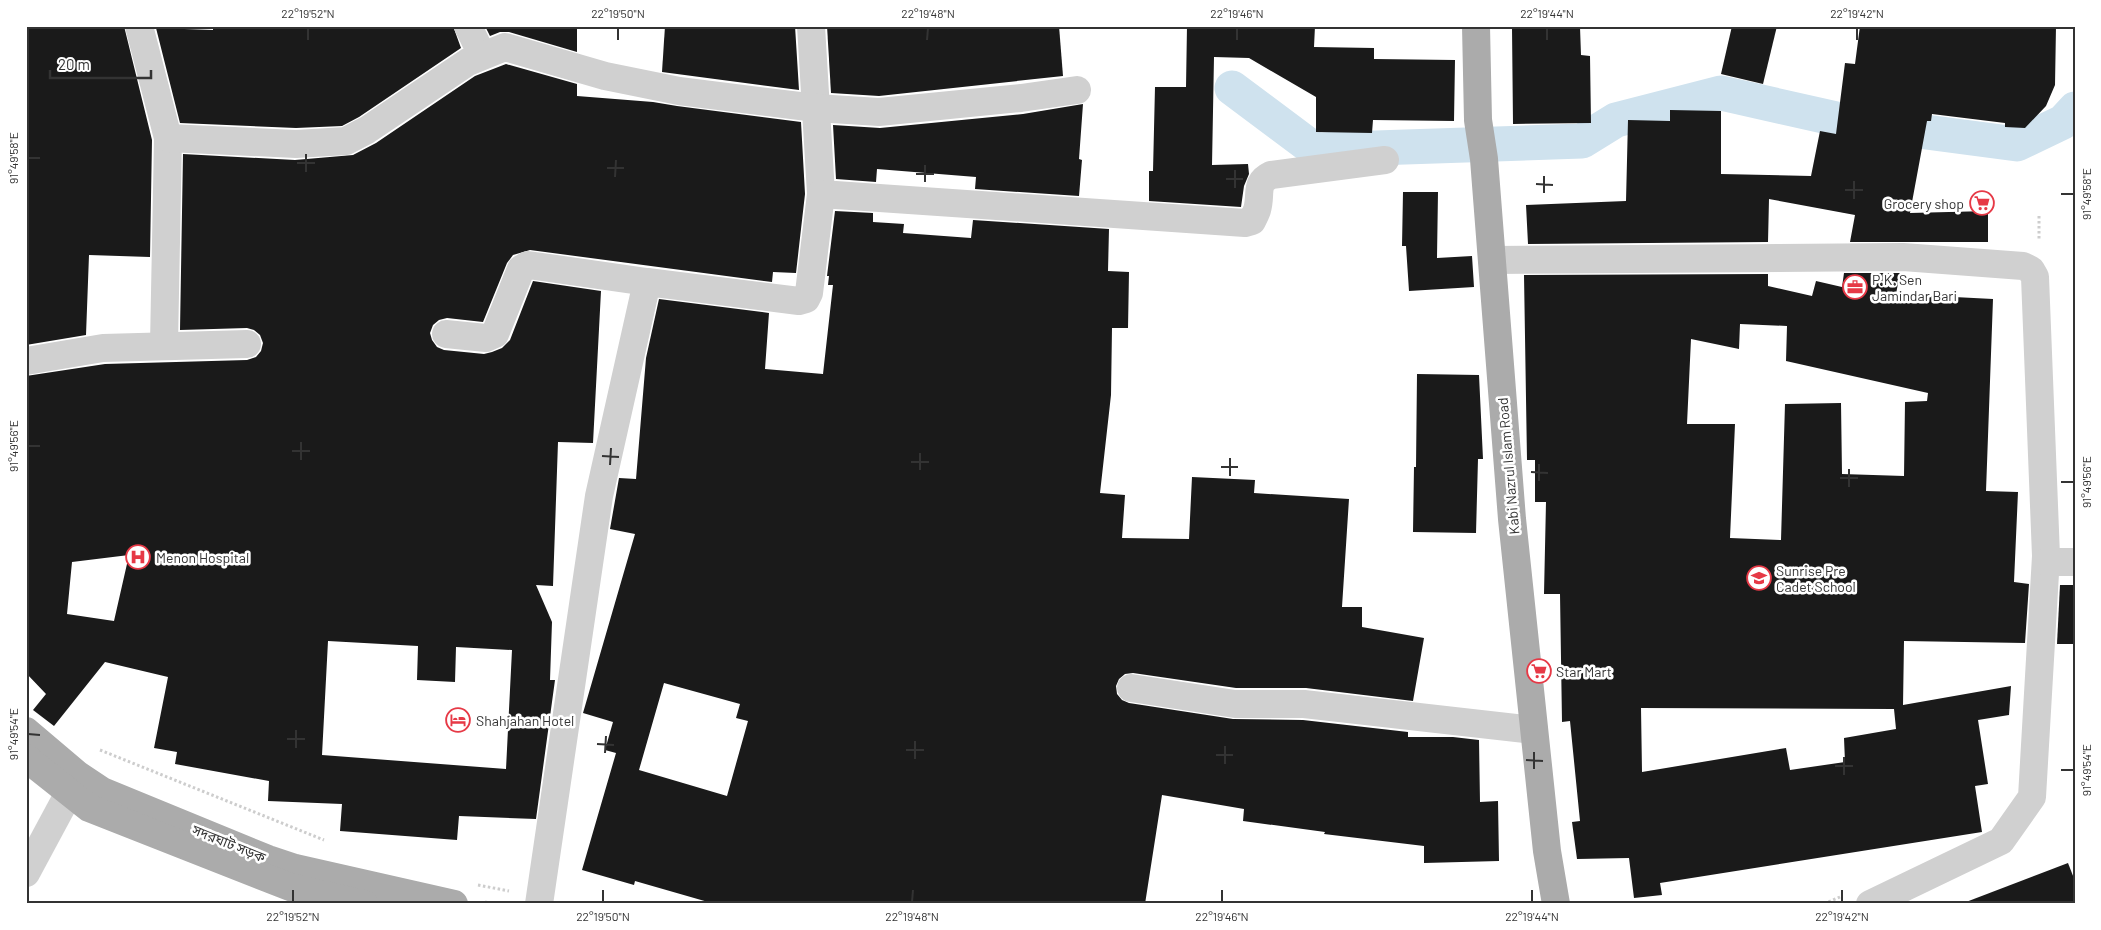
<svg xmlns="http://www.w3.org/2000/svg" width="2101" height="930" viewBox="0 0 2101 930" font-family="Barlow,'Noto Sans Bengali',sans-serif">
<rect width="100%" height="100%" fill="#fff"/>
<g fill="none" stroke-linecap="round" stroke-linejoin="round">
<polyline stroke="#cfe2ee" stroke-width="35" points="1232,88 1315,150 1582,141 1616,120 1721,93 1850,122 2017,144 2063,122 2075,109"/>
</g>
<g fill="#1a1a1a" fill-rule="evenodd">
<polygon points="26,26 124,26 152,140 150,257 89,255 86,335 26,345"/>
<polygon points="213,26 453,26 461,48 359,117 342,126 296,128 180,123 156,28 213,30"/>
<polygon points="485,26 577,26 577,52 509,32 500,32 490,36"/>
<polygon points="665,26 795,26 799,90 662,72"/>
<polygon points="827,26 1059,26 1063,76 879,96 831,93"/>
<polygon points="1187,26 1315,26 1314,47 1374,48 1374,59 1455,60 1454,121 1373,120 1372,133 1316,132 1316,97 1249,58 1214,57 1212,165 1248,164 1249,174 1244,186 1241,207 1149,201 1149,171 1153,171 1155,87 1186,87"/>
<polygon points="1732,26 1777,26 1763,84 1721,74"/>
<polygon points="1860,26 2056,26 2055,85 2046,106 2025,128 2005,127 2005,123 1932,114 1931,121 1927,121 1910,213 1988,211 1988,242 1850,242 1855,215 1769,199 1768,242 1528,244 1526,205 1626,201 1628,120 1670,121 1670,110 1721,111 1721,174 1811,176 1820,131 1836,134 1845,63 1855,64"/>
<polygon points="1580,27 1581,55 1590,56 1591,123 1513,124 1512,28"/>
<path d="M506 64 577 84V96L653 102 677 106 801 122 805 194 796 273 773 272 772 282 530 250 513 255 507 263 483 322 447 318 439 320 433 325 430 333 432 340 437 347 444 350 484 354 492 352 502 348 510 340 533 281 601 291 593 443 558 442 553 586 536 585 552 622 550 680H555L536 819 459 816 457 840 340 831 342 804 268 801 269 781 175 764 177 752 154 748 168 677 105 662 54 726 33 710 46 694 26 673V376L105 364 247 360 256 357 261 351 263 343 260 335 254 330 247 328 180 330 183 154 295 160 353 155 376 143 475 76ZM129 555 114 621 67 614 72 562ZM328 641 418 646 417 680 455 682 456 647 512 650 506 769 322 755Z"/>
<polygon points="1083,104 1079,159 1082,160 1079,196 975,189 976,177 877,169 876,182 836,179 833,125 880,128 1023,114"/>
<polygon points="1403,192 1438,192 1437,258 1472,256 1474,287 1409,291 1406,246 1402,246"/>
<path d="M835 211 873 213V222L904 224 903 233 971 238 973 220 1109 229 1108 271 1129 272 1128 328H1112L1111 395 1100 493 1125 495 1122 538 1189 539 1192 477 1255 480 1254 493 1349 499 1342 607H1362V627L1424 638 1413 701 1306 688H1236L1133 673 1125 674 1119 679 1116 686 1117 694 1122 700 1129 703 1233 719 1303 720 1408 732V737H1453L1479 740 1480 802 1498 801 1499 861 1424 863V846L1324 834 1325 832 1243 821 1244 809 1162 795 1145 904H715L635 881 634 885 582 870 616 753 605 750 613 722 583 713 635 534 610 529 619 478 636 479 646 358 659 299 769 313 765 369 823 374 833 285H828L829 276H827ZM664 683 740 704 736 718 748 721 727 796 639 770Z"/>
<path d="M1844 273H1900L1896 294 1993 299 1986 491 2018 492 2014 582 2029 584 2025 643 1904 641 1903 705 2011 686 2009 715 1978 720 1988 784 1975 786 1982 832 1660 883 1662 895 1634 898 1629 858 1577 859 1572 822 1580 821 1570 721 1562 722 1560 594H1544L1546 502H1535V460H1527L1524 275 1768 274V286L1812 296 1816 281 1842 287ZM1740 324 1787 326 1786 361 1928 393 1927 401 1905 402 1904 476 1842 474 1841 403 1785 404 1781 540 1730 538 1735 424H1687L1691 339 1739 349ZM1641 708 1894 709 1896 729 1844 738 1845 762 1790 770 1786 748 1642 772Z"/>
<polygon points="1417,374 1479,375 1483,459 1478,459 1476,533 1413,532 1414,467 1416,467"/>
<polygon points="2060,585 2075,585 2075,644 2057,644"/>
<polygon points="2068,863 2075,881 2075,904 1967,904 1966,902"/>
</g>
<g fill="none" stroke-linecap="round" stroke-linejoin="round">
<g stroke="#cdcdcd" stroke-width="3" stroke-dasharray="2.5 2.5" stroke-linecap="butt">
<polyline points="2039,216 2039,240"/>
<polyline points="100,750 324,840"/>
<polyline points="478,885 509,891"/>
<polyline points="485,902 494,904"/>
<polyline points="1824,904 1840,897"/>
</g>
<g stroke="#d0d0d0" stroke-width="28">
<polyline points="139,26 168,138 164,345"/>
<polyline points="468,26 482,55"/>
<path d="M811 26 821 194 1245 223 1252 221C1254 217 1256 213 1257 210 1262 194 1254 183 1271 175L1385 160"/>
<polyline points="168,138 296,144 346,141 367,130 468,62 505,47 605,76 679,91 816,108 879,112 1021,98 1077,90"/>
<polyline points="1492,260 1903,257 2023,266 2031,270 2035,277 2046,556 2032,797 2001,841 1870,904"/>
<polyline points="446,334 486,338 495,334 521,269 528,265 647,282"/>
<polyline points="26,361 103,348 247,344"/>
<polyline points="2046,562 2075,562"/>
<polyline points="1131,688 1235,704 1304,704 1534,730"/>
<polyline points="26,873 69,793"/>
<polyline points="539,904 599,496 647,282 799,301 806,299 809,293 821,194"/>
</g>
<g stroke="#ababab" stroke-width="28">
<polyline points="1476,26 1478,120 1484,159 1512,519 1547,851 1556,904"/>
<polyline points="26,731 78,775 102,791 268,859 295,868 454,904"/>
<polyline points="26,758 89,808 290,887 364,904"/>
</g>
</g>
<path fill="none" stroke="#333" stroke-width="2" d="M308 40V28M618 40V28M927 40 928 28M1237 40V28M1547 40V28M1857 40V28M28 158H40M297 163H315M607 168H624M306 172V154M916 174H934M615 177 616 160M1226 179H1243M925 182V165M1536 184 1553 185M1235 188V170M1845 190H1863M1544 193V176M2061 194H2074M1854 199V181M28 446H40M292 451H310M602 456 619 457M301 460V442M911 462H929M610 465 611 448M1221 467H1238M920 470V453M1531 472 1548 473M1230 476V458M1840 478H1858M1539 481V464M2061 482H2074M1849 487V469M28 734 40 735M287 739H305M597 744 614 745M296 748V730M906 750H924M605 753 606 736M1216 755H1233M915 759V741M1526 760 1543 761M1225 764V746M1835 766H1853M1534 769V752M2061 770H2074M1844 775V757M293 902V890M603 902V890M912 902 913 890M1222 902V890M1532 902V890M1842 902V890"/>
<defs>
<g id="supermarket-ring" transform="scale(1.25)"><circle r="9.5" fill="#fff" stroke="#e63946" stroke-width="1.5"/><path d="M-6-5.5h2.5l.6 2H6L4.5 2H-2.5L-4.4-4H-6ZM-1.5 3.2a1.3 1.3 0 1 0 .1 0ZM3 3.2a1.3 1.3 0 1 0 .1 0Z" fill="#e63946"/></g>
<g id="office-ring" transform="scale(1.25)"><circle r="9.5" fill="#fff" stroke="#e63946" stroke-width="1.5"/><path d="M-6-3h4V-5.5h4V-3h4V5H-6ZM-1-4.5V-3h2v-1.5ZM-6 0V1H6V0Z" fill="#e63946"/></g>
<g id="hospital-ring" transform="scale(1.25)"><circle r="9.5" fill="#fff" stroke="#e63946" stroke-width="1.5"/><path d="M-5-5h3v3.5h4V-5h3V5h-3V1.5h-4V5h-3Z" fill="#e63946"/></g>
<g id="school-ring" transform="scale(1.25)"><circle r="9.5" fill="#fff" stroke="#e63946" stroke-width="1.5"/><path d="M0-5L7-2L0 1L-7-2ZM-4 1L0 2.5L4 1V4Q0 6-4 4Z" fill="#e63946"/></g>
<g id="hotel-ring" transform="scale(1.25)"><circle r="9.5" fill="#fff" stroke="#e63946" stroke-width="1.5"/><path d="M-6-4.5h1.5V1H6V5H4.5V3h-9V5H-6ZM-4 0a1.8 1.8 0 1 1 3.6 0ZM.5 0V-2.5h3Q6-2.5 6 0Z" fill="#e63946"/></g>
</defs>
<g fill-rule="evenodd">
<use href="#supermarket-ring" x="1982" y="203"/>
<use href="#office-ring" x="1855" y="287"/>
<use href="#hospital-ring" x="138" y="557"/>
<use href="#school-ring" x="1759" y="578"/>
<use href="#supermarket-ring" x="1539" y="671"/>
<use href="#hotel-ring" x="458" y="720"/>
</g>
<g text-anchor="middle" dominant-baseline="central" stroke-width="5" stroke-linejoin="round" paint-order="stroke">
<g font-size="14" fill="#333" stroke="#fff" text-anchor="start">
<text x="1964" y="203" text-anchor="end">Grocery shop</text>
<text x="1872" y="279">P.K. Sen<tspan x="1872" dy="16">Jamindar Bari</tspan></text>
<text x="156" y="557">Menon Hospital</text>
<text x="1776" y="570">Sunrise Pre<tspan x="1776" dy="16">Cadet School</tspan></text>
<text x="1556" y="671">Star Mart</text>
<text x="476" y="720">Shahjahan Hotel</text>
</g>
<g font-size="14" fill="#333" stroke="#fff">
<text transform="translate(1508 466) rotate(-95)">Kabi Nazrul Islam Road</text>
<text transform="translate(229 843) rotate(22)">সদরঘাট সড়ক</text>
</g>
</g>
<rect width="2101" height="930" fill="none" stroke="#ffffff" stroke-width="55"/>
<path d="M50 70v8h101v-8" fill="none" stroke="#333333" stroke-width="2.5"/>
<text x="58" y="70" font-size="15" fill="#333333" stroke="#ffffff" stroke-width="4" paint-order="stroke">20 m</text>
<rect x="28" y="28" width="2046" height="874" fill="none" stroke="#333" stroke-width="2"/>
<g font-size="12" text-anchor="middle" fill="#333">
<text x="308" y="18">22°19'52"N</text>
<text x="618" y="18">22°19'50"N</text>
<text x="928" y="18">22°19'48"N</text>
<text x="1237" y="18">22°19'46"N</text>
<text x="1547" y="18">22°19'44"N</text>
<text x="1857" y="18">22°19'42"N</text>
<text transform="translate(14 158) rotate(-90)" y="4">91°49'58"E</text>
<text transform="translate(2087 194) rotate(-90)" y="4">91°49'58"E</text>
<text transform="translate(14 446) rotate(-90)" y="4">91°49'56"E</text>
<text transform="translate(2087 482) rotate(-90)" y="4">91°49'56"E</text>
<text transform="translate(14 734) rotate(-90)" y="4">91°49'54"E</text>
<text transform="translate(2087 770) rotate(-90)" y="4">91°49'54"E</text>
<text x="293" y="921">22°19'52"N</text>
<text x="603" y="921">22°19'50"N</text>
<text x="912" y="921">22°19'48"N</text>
<text x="1222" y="921">22°19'46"N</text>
<text x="1532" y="921">22°19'44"N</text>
<text x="1842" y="921">22°19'42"N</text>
</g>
</svg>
